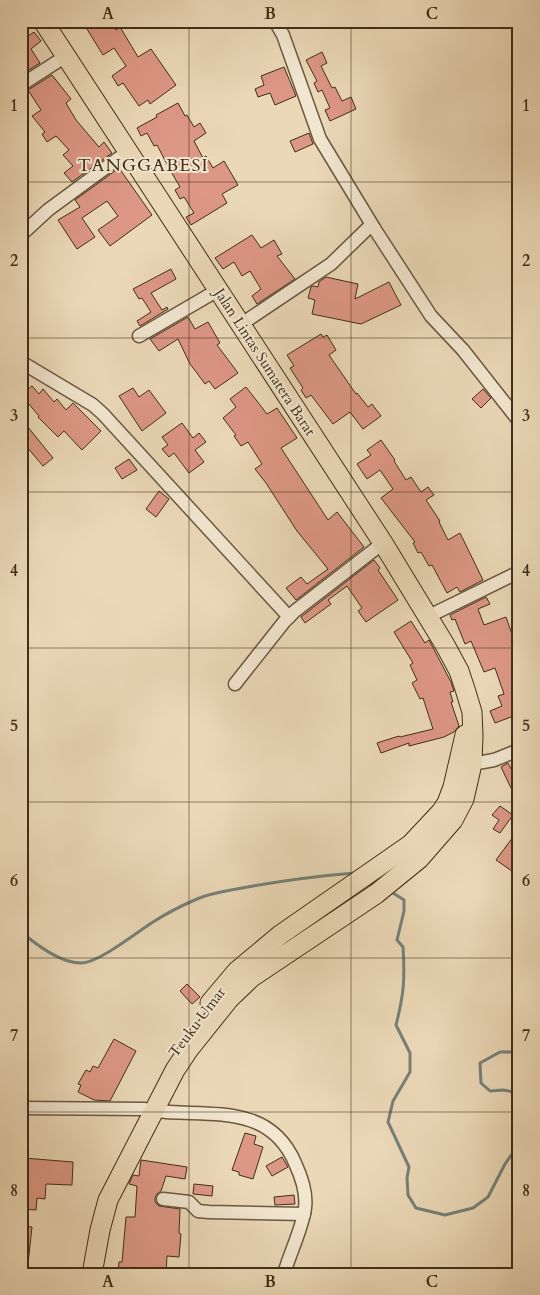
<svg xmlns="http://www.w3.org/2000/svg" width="540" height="1295" viewBox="0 0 540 1295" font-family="Cardo,serif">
<rect width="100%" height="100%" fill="#ebd8b7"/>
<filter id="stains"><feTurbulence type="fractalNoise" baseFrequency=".004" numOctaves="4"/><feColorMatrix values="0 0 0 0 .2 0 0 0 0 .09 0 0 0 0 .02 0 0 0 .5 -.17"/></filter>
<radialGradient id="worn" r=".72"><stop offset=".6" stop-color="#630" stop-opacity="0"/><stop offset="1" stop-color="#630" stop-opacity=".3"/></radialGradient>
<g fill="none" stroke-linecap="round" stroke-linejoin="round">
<g stroke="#768178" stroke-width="3">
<path d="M390 891 404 900V911L397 940 403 947C405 979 404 994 396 1025L410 1053V1072L393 1101 388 1122 409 1167 407 1178 408 1195 416 1208 445 1215 473 1208 488 1197 505 1164 519 1144"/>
<path d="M21 932C37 945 60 963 81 963 99 963 137 932 153 922 167 913 183 905 197 899 211 893 227 891 242 888 280 881 317 876 355 873"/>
<polyline points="519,1052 500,1052 480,1063 481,1083 490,1091 503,1090 519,1093"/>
</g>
</g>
<g fill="#dd9785" stroke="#3f2f18">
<polygon points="82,21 111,21 116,30 120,27 138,57 151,49 176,85 150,104 148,100 139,106 123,83 118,86 112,76 126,66 114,48 103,55"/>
<polygon points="21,24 28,36 34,32 41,41 31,49 40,63 21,75"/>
<polygon points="322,52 327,63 321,66 332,88 335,87 342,101 351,97 356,109 330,121 325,110 330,108 322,90 318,92 314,83 317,81 306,60"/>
<polygon points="284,67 296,96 275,105 270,93 258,97 255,89 264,85 261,76"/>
<polygon points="52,75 71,99 66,103 76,120 99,147 104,142 112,153 72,182 64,173 73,166 63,155 69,150 56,136 47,142 42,134 45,132 32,116 41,110 28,90"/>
<polygon points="178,103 185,116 187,115 194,127 200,123 206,133 194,141 203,158 206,156 213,168 224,161 238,185 222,194 227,203 191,225 186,217 194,213 184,197 180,199 175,190 180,187 170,170 157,145 154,146 147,133 141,136 137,128 157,117 156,115"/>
<polygon points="309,133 313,144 295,152 290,141"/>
<polygon points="119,168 152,215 110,246 98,230 118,216 107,201 82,218 95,237 77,249 58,220 80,207 75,200"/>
<polygon points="252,235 261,248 274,240 282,254 277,256 295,279 257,304 252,296 261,289 250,271 242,276 234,262 223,269 215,258"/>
<polygon points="171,269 176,279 151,293 162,310 167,307 168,309 140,326 137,321 151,312 142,298 139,299 133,289"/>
<polygon points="326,277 358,284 355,299 389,282 401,305 361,324 312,314 315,300 308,298 311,287 313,286 318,287 319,282"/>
<polygon points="188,317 195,329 208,322 220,343 217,345 238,373 215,389 209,381 205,384 197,373 190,364 178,339 159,351 150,339"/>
<polygon points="321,334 323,337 327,335 336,350 329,355 356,394 357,393 368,407 372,404 381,416 363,429 350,412 333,424 311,395 306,398 301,390 303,388 290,368 294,366 287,355"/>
<polygon points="32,386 39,394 43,389 54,402 57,399 66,410 73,403 101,431 82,450 64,431 58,437 38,417 39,416 28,403 26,405 21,400 21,395"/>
<polygon points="246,387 267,414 277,408 297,438 281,448 328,520 337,512 364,547 296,600 286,588 301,577 307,584 328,569 297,531 266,483 255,469 262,464 248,442 241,446 234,436 236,435 223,418 236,407 230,399"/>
<polygon points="133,388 139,397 149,390 166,413 142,431 119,396"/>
<polygon points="483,389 491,398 481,408 472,399"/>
<polygon points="182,423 193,438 199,433 206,442 195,450 204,462 189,473 174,453 169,457 162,449 168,445 162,437"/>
<polygon points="27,426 53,458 43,466 21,440 21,431"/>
<polygon points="381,440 395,460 394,461 406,480 411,477 421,492 428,487 434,495 426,500 440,521 439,522 448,540 460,533 483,580 460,592 457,587 447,593 432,565 429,566 421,552 418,553 413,543 415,542 381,498 393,489 380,470 367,479 357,464 371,455 367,450"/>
<polygon points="129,459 137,470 122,479 115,468"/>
<polygon points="159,491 169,499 156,517 146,509"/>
<polygon points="374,560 380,568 378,570 398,600 366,622 358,611 362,608 347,586 328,600 331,604 305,623 301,617"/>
<polygon points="486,597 490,604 478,609 484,625 506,617 514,640 519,638 519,714 495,723 490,711 502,706 498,696 504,694 495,668 484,672 471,641 465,644 455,619 452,620 450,615"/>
<polygon points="411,621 425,643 429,640 451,682 454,691 450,692 453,702 451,702 459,726 454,732 444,737 409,746 409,743 381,753 377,743 399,736 400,737 433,729 423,698 420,699 412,683 417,680 410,665 413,663 394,632"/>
<polygon points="508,763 519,784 519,787 512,790 501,767"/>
<polygon points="500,806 513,815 500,833 493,829 499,820 492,815"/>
<polygon points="513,837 519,841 519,876 496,860"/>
<polygon points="187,984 200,997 192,1004 180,991"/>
<polygon points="114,1039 136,1051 110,1101 94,1100 78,1092 81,1085 78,1084 86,1070 90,1072 93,1066 98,1068"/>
<polygon points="245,1133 256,1136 254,1144 263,1147 253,1179 239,1175 239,1172 232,1170"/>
<polygon points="282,1157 288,1167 272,1176 266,1166"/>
<polygon points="24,1158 73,1162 72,1185 46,1184 45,1199 37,1198 36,1210 21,1209 21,1162 23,1162"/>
<polygon points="141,1160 187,1167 185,1179 166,1176 161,1191 157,1194 155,1198 155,1202 159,1206 180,1209 179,1233 181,1234 179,1257 167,1256 166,1274 118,1274 119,1262 122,1262 126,1217 135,1217 137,1186 129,1184 133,1175 139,1176"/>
<polygon points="194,1184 213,1186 212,1196 193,1194"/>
<polygon points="294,1195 295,1204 275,1205 274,1197"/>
<polygon points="21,1226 32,1227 27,1273 21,1272"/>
</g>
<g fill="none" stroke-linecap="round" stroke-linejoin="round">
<g stroke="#6a5940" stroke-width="15">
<g id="minor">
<polyline points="275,21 283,35 320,139 374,228"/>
<polyline points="21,85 66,56"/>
<polyline points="21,235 48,210 127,152"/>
<polyline points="240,325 331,264 368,228 374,228 431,316 463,350 519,421"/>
<polyline points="139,336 218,290"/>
<polyline points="21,362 93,405 103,414 289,617"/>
<polyline points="427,617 519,572"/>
<polyline points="235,684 284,622 295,611 383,543"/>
<polyline points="472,764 494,760 519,750"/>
<polyline points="21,1108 145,1109"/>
<path d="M155 1111C208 1117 269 1102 295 1163 302 1178 307 1193 305 1208 302 1230 290 1252 284 1274"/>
<polyline points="163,1199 189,1202 198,1211 209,1212 304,1214"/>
</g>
</g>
<g stroke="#3f2f18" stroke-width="21">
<g id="highway">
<polyline points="43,21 383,543 445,645 459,671 465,689 472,712 473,736 472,764 464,799 453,820 419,859 376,894 252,977 229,999 189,1049 175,1070 108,1200 100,1230 92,1274"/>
<polyline points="210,1003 237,971 280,935 411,844 441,812 447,803 453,787 465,735"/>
</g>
</g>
<use href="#minor" stroke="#f2e6d0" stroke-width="12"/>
<use href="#highway" stroke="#ebd8b7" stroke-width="19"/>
</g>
<path fill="none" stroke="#3f2f18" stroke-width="1" stroke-opacity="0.55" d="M189 21V1274M351 21V1274M21 182H519M21 338H519M21 492H519M21 648H519M21 802H519M21 958H519M21 1112H519"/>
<g text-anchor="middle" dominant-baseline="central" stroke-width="4" stroke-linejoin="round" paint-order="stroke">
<g font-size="15" fill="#3f2f18" stroke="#f2e6d0">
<text transform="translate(265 362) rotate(57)">Jalan Lintas Sumatera Barat</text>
<text transform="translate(197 1022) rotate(-53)">Teuku Umar</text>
</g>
<g font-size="18" letter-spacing="1" fill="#3f2f18" stroke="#f2e6d0">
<text x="143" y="165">TANGGABESI</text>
</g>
</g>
<rect width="540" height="1295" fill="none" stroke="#ebd8b7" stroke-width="55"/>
<rect x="28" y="28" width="484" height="1240" fill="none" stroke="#3f2f18" stroke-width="2"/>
<g font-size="16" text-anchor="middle" font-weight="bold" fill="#3f2f18">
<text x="108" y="19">A</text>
<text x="270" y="19">B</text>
<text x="432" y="19">C</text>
<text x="14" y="111">1</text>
<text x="526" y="111">1</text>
<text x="14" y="266">2</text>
<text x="526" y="266">2</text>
<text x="14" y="421">3</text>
<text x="526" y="421">3</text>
<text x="14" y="576">4</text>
<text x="526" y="576">4</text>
<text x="14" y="731">5</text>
<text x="526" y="731">5</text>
<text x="14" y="886">6</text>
<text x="526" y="886">6</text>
<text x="14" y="1041">7</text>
<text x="526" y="1041">7</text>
<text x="14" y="1196">8</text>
<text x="526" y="1196">8</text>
<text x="108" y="1287">A</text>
<text x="270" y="1287">B</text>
<text x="432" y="1287">C</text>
</g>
<rect width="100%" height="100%" filter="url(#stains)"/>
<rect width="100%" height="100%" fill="url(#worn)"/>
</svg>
